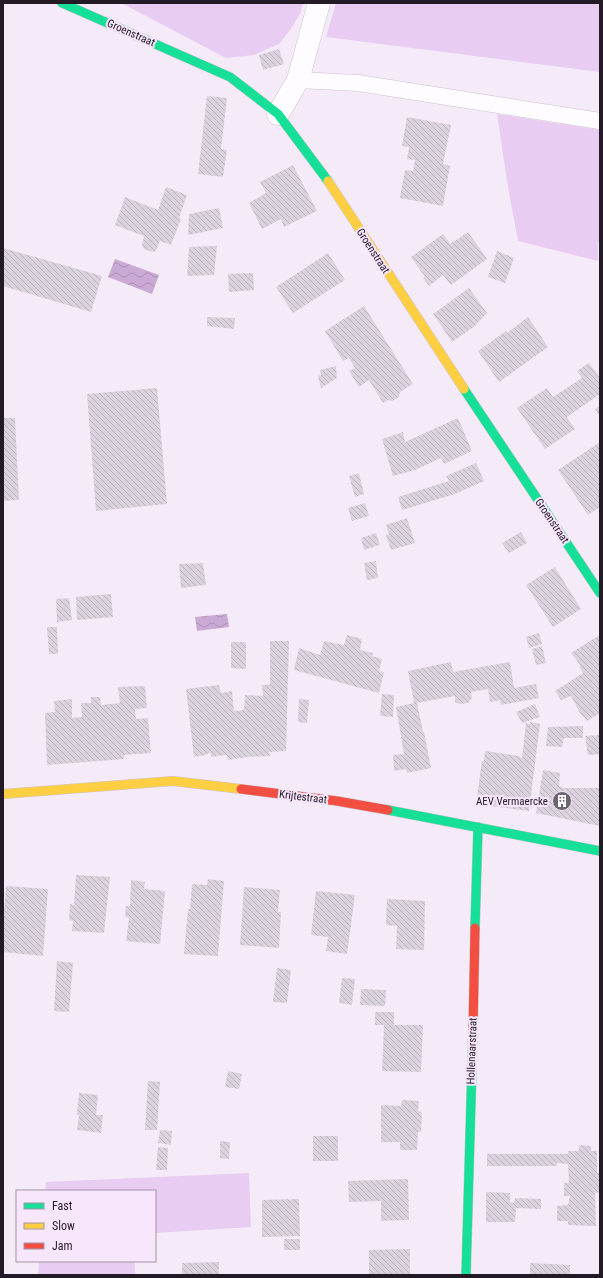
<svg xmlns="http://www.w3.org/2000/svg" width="603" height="1278" viewBox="0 0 603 1278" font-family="'Roboto Condensed',sans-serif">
<defs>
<pattern id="water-waves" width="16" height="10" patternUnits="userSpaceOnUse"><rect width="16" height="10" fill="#caa9d4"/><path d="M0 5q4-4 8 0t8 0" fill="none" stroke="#ad91b6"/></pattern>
<pattern id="building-back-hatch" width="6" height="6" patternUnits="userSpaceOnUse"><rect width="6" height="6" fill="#dad2dc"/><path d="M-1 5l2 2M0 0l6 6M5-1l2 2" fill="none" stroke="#bbb4bd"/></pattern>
</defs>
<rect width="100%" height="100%" fill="#f5ebf8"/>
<g fill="#e8ccf1">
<polygon points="121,3 303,3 301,12 291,29 279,44 254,55 226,58"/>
<polygon points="336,3 600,3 600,72 326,37"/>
<polygon points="497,114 600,130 600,242 598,242 598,261 518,241 507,181"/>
<polygon points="249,1173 251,1227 155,1233 155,1191 45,1191 46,1182"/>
<polygon points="39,1261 135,1261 135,1275 38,1275"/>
</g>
<g fill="url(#water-waves)">
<polygon points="115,259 159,275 152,294 108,277"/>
<polygon points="227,614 229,627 197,631 195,617"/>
</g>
<g fill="url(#building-back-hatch)">
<polygon points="279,49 284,64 263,70 259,55"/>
<polygon points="207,96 227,98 221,149 227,150 223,177 198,174"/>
<polygon points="407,117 451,125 443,164 450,166 443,206 400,198 405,170 413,171 415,160 407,159 409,147 402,146"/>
<polygon points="293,165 317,211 284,227 281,219 262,229 249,203 266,193 260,182"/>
<polygon points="166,187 187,195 179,218 181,219 171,245 160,241 156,251 153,252 144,249 142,245 144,236 115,225 125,197 158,210"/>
<polygon points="219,208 223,228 188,235 189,214"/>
<polygon points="468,232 487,259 451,285 443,275 429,286 423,278 425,277 411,257 443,234 450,244"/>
<polygon points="217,246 214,275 187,276 189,247"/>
<polygon points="3,248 102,276 91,312 3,286"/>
<polygon points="497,251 514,258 505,283 488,277"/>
<polygon points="328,253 345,280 293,313 276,287"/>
<polygon points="253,273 254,290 229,292 228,274"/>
<polygon points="469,288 487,313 475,326 452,342 433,314"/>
<polygon points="364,306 413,384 400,392 399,397 392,401 388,400 383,403 369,380 359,387 349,371 355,368 349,358 343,361 325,331"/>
<polygon points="207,317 235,318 234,329 207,326"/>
<polygon points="528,317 548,347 499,382 478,351 506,331 507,333"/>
<polygon points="589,363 600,378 600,394 567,417 575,429 545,449 517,408 547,388 553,397 582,378 577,371"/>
<polygon points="336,366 337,378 321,388 318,376 321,375 320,370"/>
<polygon points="157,388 167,504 96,511 87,394"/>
<polygon points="600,406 600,416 595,409"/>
<polygon points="3,418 15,418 19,500 3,501"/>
<polygon points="458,418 472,451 444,464 441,458 415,470 393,476 382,439 403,432 405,442"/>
<polygon points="600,442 600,507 588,515 558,470"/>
<polygon points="476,463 484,481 455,494 402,510 398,497 449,481 446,476"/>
<polygon points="359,473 364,494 355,497 349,476"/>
<polygon points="365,503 369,516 352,521 348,508"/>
<polygon points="407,518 415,543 391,550 386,535 389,534 386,525"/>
<polygon points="521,532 527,543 509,553 502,543"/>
<polygon points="376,533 380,545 364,550 361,538"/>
<polygon points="376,561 378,578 367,580 364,563"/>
<polygon points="203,563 206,585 181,588 179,564"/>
<polygon points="555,567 581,609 553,627 526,585"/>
<polygon points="111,594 113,617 77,620 76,597"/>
<polygon points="69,598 72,620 57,622 56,599"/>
<polygon points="47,627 57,627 58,654 49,654"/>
<polygon points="539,633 542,644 529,648 526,637"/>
<polygon points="347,635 362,639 360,650 373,653 372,656 382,659 379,671 384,672 379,693 294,670 299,648 320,655 324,641 344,645"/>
<polygon points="598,636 600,639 600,713 587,721 580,713 571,696 561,700 555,691 583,673 579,667 581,666 571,653"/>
<polygon points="270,641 289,641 286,751 269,752 270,756 247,757 228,760 227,755 211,757 211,753 206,754 206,755 194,757 186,689 219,685 221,693 232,691 234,711 244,710 245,695 263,696 262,685 270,685"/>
<polygon points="231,642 246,642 246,669 231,668"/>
<polygon points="542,646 546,663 536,665 532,649"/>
<polygon points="451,662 453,672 510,662 514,688 536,684 539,698 501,705 500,700 490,702 488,689 471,692 472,698 468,703 460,704 455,702 455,696 417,703 423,732 424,732 431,768 407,773 406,769 394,771 393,755 404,754 396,707 414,703 408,671"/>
<polygon points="145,686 147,708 135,709 136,719 148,718 151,753 124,755 124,759 47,765 45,713 55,712 54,701 72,699 72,718 82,717 81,703 91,703 91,697 100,697 101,705 120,703 118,687"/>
<polygon points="382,694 394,695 393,717 380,716"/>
<polygon points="299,699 309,700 307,723 298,722"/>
<polygon points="535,704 540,717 522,723 516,712"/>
<polygon points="530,722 540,724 529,811 476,804 482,761 484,761 485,751 519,756 519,757 522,758 526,723 530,724"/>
<polygon points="583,726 583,738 564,738 562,747 546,746 548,727"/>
<polygon points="600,735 600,754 588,755 585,736"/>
<polygon points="543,770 560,773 559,786 565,788 600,788 600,826 536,813"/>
<polygon points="76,875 110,877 104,933 72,931 73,921 69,920 70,904 74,905"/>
<polygon points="208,879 224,881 218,956 184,954 188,909 190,909 192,884 207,885"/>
<polygon points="131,880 145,882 144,889 165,891 160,944 126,941 129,918 125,916 126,906 130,906"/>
<polygon points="6,886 48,889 43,956 3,952 3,931"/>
<polygon points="244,887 280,890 278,912 281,912 279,948 240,945"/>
<polygon points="316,891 355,895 347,954 326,951 328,937 311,935"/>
<polygon points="387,899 425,901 424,950 396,949 397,926 386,925"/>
<polygon points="57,961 73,963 69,1012 54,1011"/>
<polygon points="277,968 291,970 287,1003 273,1002"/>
<polygon points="342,978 355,979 352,1005 339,1003"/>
<polygon points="361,989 386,990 385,1006 360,1005"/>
<polygon points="375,1012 394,1012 394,1025 423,1025 421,1072 382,1071 384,1025 375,1025"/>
<polygon points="228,1071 242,1074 239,1089 225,1087"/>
<polygon points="148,1081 160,1082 157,1130 145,1130"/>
<polygon points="79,1093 98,1095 96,1115 103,1115 101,1133 77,1130 79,1115 77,1115"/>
<polygon points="402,1100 419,1101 418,1111 422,1112 421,1132 418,1132 417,1150 400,1150 400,1142 381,1142 381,1105 401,1106"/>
<polygon points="160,1130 172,1131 171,1145 158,1143"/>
<rect x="313" y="1136" width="25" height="25"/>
<polygon points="220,1141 230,1142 229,1159 220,1158"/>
<polygon points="579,1145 591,1146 591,1151 597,1151 597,1173 600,1173 600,1192 595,1193 596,1226 568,1225 568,1221 557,1221 557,1206 568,1205 570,1196 564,1196 564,1183 569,1183 568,1164 557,1163 557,1166 487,1166 487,1154 568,1154 568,1151 579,1151"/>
<polygon points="158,1147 168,1148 167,1170 156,1170"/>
<polygon points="408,1179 409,1220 381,1221 381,1201 349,1202 348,1181"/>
<polygon points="486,1192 510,1193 510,1202 514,1203 515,1198 541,1199 541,1209 516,1208 515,1222 486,1222"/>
<polygon points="299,1199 300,1236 262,1237 262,1200"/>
<rect x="284" y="1239" width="16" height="11"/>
<polygon points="410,1249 410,1275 369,1275 369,1250"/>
<polygon points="219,1262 219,1275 182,1275 182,1263"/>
<polygon points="530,1263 570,1265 570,1275 530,1275"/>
</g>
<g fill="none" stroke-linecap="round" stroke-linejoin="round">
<g stroke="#cac2cd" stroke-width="17">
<polyline id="lane" points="298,80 358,83 600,121"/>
</g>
<g stroke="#cac2cd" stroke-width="23">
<polyline id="street" points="278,114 298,80 319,3"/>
</g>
<g stroke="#cac2cd" stroke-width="10">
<g id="fast">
<polyline points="62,3 230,77 278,114 328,181"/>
<polyline points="464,389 600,593"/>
<polyline points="388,810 600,851"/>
<polyline points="475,928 478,827"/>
<polyline points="466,1275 473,1031"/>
</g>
</g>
<g stroke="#cac2cd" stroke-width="10">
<g id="slow">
<polyline points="328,181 464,389"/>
<polyline points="3,794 173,781 241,789"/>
</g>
</g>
<g stroke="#cac2cd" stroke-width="10">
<g id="jam">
<polyline points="241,789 337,801 388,810"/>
<polyline points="473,1031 475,928"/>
</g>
</g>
<use href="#lane" stroke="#fefcfe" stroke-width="16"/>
<use href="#street" stroke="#fefcfe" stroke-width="22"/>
<use href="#fast" stroke="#16e098" stroke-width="9"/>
<use href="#slow" stroke="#ffcf43" stroke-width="9"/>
<use href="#jam" stroke="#f24e42" stroke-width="9"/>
</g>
<defs>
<g id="building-disc" transform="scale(1)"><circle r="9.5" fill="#6c636e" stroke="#f8e6fd"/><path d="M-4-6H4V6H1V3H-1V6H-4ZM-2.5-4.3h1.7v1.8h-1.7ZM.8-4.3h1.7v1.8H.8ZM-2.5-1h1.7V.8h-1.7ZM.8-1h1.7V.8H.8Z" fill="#fff"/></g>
</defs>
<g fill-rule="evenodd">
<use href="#building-disc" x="562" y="801"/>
</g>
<g text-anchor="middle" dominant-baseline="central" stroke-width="4" stroke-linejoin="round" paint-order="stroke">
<g font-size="11" fill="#221a24" stroke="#f8e6fd">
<text transform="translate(131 33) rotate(24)">Groenstraat</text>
<text transform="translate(373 251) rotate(57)">Groenstraat</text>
<text transform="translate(552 521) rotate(56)">Groenstraat</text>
<text transform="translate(303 797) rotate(7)">Krijtestraat</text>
<text transform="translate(472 1051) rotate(-88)">Hollenaarstraat</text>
</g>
<g font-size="11" fill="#221a24" stroke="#f8e6fd" text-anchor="end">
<text x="548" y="801">AEV Vermaercke</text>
</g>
</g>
<rect width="603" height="1278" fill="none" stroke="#221a24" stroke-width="8"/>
<rect x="16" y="1190" width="140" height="72" fill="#f8e6fd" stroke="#a294a6"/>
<rect x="24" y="1203" width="20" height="6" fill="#16e098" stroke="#a294a6"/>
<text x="52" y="1210" font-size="12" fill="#221a24">Fast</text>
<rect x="24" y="1223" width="20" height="6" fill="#ffcf43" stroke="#a294a6"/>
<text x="52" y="1230" font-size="12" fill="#221a24">Slow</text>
<rect x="24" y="1243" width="20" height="6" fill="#f24e42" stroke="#a294a6"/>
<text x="52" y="1250" font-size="12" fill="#221a24">Jam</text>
</svg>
